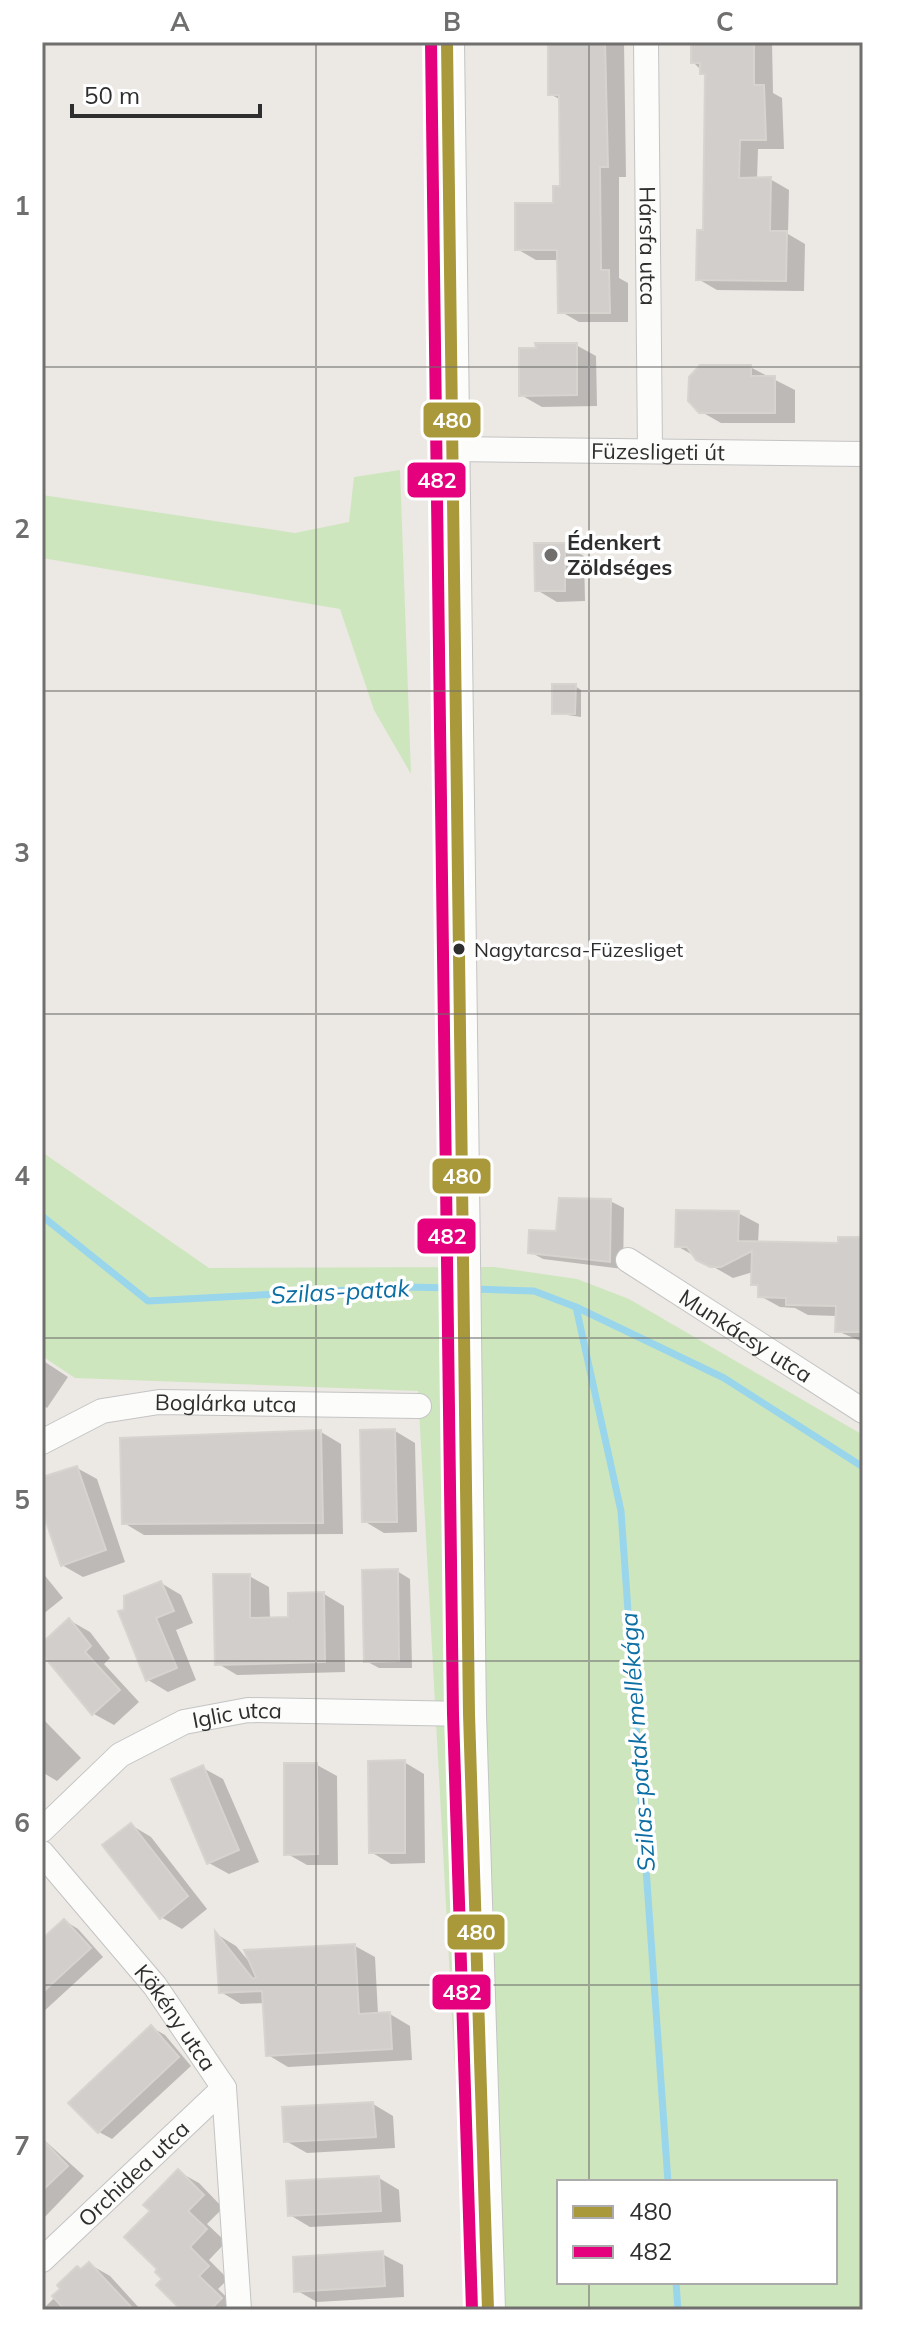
<svg xmlns="http://www.w3.org/2000/svg" width="905" height="2352" viewBox="0 0 905 2352" font-family="Mulish,sans-serif">
<rect width="100%" height="100%" fill="#ece8e4"/>
<g fill="#cee6be" fill-rule="evenodd">
<polygon points="400,470 411,774 374,710 340,609 42,558 42,495 295,533 349,522 354,477"/>
<path d="M42 1152 209 1268 494 1267 577 1279 629 1299 863 1435V2310H468L418 1391 75 1378 42 1356ZM559 2182H835V2282H559Z"/>
</g>
<g fill="#0003">
<polygon points="549,42 624,42 626,177 619,177 619,278 628,283 628,322 579,322 560,311 559,260 536,260 517,249 555,205 562,188 561,100 550,94"/>
<polygon points="693,42 772,42 773,93 782,98 784,149 758,149 757,179 770,179 789,190 788,234 805,244 804,291 717,290 698,279 705,232 707,76 693,62"/>
<polygon points="576,345 596,356 597,406 542,407 521,395"/>
<polygon points="750,367 795,390 795,423 721,423 700,411"/>
<polygon points="564,545 584,556 585,601 557,602 537,590"/>
<polygon points="575,686 581,690 581,717 554,713"/>
<polygon points="610,1201 624,1208 623,1269 543,1259 530,1252"/>
<polygon points="738,1213 759,1224 758,1243 840,1245 863,1239 863,1342 837,1331 837,1316 808,1315 795,1308 780,1307 760,1296 760,1288 753,1284 753,1272 733,1278 677,1246"/>
<polygon points="42,1360 68,1377 47,1408 42,1405"/>
<polygon points="395,1431 415,1443 417,1532 384,1533 364,1521"/>
<polygon points="321,1432 341,1444 343,1534 144,1535 124,1523"/>
<polygon points="77,1468 97,1479 125,1562 83,1577 62,1565 42,1504 42,1480"/>
<polygon points="397,1571 410,1579 412,1668 379,1668 366,1661"/>
<polygon points="42,1572 63,1598 42,1615"/>
<polygon points="249,1576 269,1587 270,1619 290,1619 324,1594 344,1606 345,1672 237,1675 217,1663"/>
<polygon points="161,1583 181,1595 193,1623 176,1630 196,1680 168,1692 148,1680 120,1613"/>
<polygon points="69,1620 90,1632 110,1658 104,1664 139,1702 114,1725 94,1714 42,1651 42,1646"/>
<polygon points="42,1718 81,1758 57,1781 42,1772"/>
<polygon points="404,1762 424,1774 425,1863 391,1864 371,1852"/>
<polygon points="317,1765 337,1776 338,1865 307,1865 286,1853"/>
<polygon points="203,1768 223,1779 259,1862 229,1874 209,1863"/>
<polygon points="131,1825 151,1837 207,1909 182,1929 161,1917"/>
<polygon points="65,1921 78,1929 103,1957 42,2013 42,1942"/>
<polygon points="218,1935 236,1946 251,1964 355,1946 375,1957 378,2014 390,2014 410,2026 412,2060 288,2067 268,2055 264,2003 241,2004 221,1992"/>
<polygon points="151,2027 165,2035 191,2066 112,2139 99,2132"/>
<polygon points="373,2104 393,2116 395,2148 307,2153 286,2141"/>
<polygon points="42,2138 84,2176 42,2220"/>
<polygon points="179,2172 199,2183 223,2208 207,2224 226,2242 209,2260 228,2279 218,2289 240,2310 184,2310 165,2279 152,2211"/>
<polygon points="379,2178 399,2190 401,2222 310,2227 290,2215"/>
<polygon points="382,2254 403,2265 404,2297 317,2302 296,2290"/>
<polygon points="89,2264 110,2276 141,2310 42,2310"/>
</g>
<g fill="none" stroke-linecap="round" stroke-linejoin="round">
<g stroke="#99d6ec" stroke-width="7">
<polyline points="42,1216 148,1301 407,1287 454,1288"/>
<polyline points="474,1289 534,1291 576,1307 724,1378 863,1467"/>
<polyline points="576,1307 621,1511 668,2182"/>
<polyline points="676,2282 678,2310"/>
</g>
</g>
<g fill="#d1cecb" stroke="#d7d4d0" stroke-width="2">
<polygon points="548,42 605,42 608,167 600,167 601,270 609,270 610,313 558,313 557,250 515,250 515,203 553,203 553,186 560,186 559,95 548,95"/>
<polygon points="691,42 754,42 754,85 764,85 766,140 740,140 739,178 771,177 770,231 787,231 786,281 696,280 697,230 703,230 705,74 700,74 700,63 691,63"/>
<polygon points="535,343 577,343 577,395 519,396 519,348 536,348"/>
<polygon points="700,365 751,365 751,376 775,376 775,413 699,413 688,401 689,377"/>
<polygon points="534,543 565,543 565,591 535,591"/>
<polygon points="552,684 576,684 575,714 552,714"/>
<polygon points="559,1198 611,1199 610,1262 528,1253 529,1230 556,1231"/>
<polygon points="676,1210 739,1211 738,1241 838,1243 838,1237 863,1237 863,1332 835,1332 836,1306 786,1305 786,1298 758,1297 758,1285 751,1285 752,1251 721,1267 710,1267 696,1260 687,1247 675,1247"/>
<polygon points="395,1429 397,1522 362,1522 360,1430"/>
<polygon points="321,1430 323,1523 122,1524 120,1438"/>
<polygon points="77,1466 106,1550 61,1566 42,1510 42,1477"/>
<polygon points="398,1569 399,1661 364,1662 362,1570"/>
<polygon points="213,1574 250,1574 250,1618 288,1617 288,1593 324,1592 325,1662 215,1665"/>
<polygon points="161,1581 174,1611 156,1618 177,1668 146,1681 118,1611 124,1610 124,1596"/>
<polygon points="69,1618 91,1646 85,1652 120,1690 92,1715 42,1654 42,1643"/>
<polygon points="405,1760 405,1853 369,1853 368,1761"/>
<polygon points="284,1763 317,1763 318,1854 284,1855"/>
<polygon points="203,1765 239,1850 207,1864 171,1779"/>
<polygon points="131,1823 188,1896 160,1919 102,1845"/>
<polygon points="64,1919 91,1948 42,1993 42,1939"/>
<polygon points="215,1931 253,1979 256,1977 244,1950 355,1944 359,2014 390,2012 392,2049 266,2056 262,1991 219,1993"/>
<polygon points="151,2025 179,2057 98,2133 68,2103"/>
<polygon points="373,2102 376,2137 284,2142 282,2107"/>
<polygon points="42,2139 68,2166 42,2191"/>
<polygon points="178,2169 204,2195 188,2211 207,2229 190,2247 209,2266 199,2276 222,2298 210,2310 181,2310 156,2285 162,2279 155,2272 157,2269 124,2237 150,2211 143,2205"/>
<polygon points="379,2176 381,2211 288,2216 286,2181"/>
<polygon points="383,2251 385,2286 294,2292 293,2257"/>
<polygon points="89,2262 134,2310 65,2310 52,2296 60,2289 57,2285 77,2266 81,2269"/>
</g>
<g fill="none" stroke-linecap="round" stroke-linejoin="round">
<g stroke="#c5c4c5" stroke-width="26">
<g id="minor">
<path id="s1" d="M646 42 650 451"/>
<path id="s2" d="M454 449 863 454"/>
<path id="s3" d="M628 1260 863 1411"/>
<path id="s4" d="M42 1442 102 1411 159 1402 419 1406"/>
<path id="s5" d="M42 1830 120 1755 184 1722 248 1710 469 1714"/>
<path id="s6" d="M42 1853 155 1986 224 2088 239 2310"/>
<path id="s7" d="M42 2260 224 2088"/>
</g>
</g>
<g stroke="#c5c4c5" stroke-width="36">
<polyline id="secondary" points="447,42 469,1714 488,2310"/>
</g>
<use href="#minor" stroke="#fcfcfb" stroke-width="24"/>
<use href="#secondary" stroke="#fcfcfb" stroke-width="34"/>
<g stroke="#fff" stroke-width="18">
<polyline id="bus-1" points="447,42 469,1714 488,2310"/>
</g>
<g stroke="#fff" stroke-width="18">
<polyline id="bus-2" points="431,42 453,1714 472,2310"/>
</g>
<use href="#bus-1" stroke="#a9993b" stroke-width="12"/>
<use href="#bus-2" stroke="#e5007d" stroke-width="12"/>
</g>
<path fill="none" stroke="#706f6e" stroke-width="2" stroke-opacity="0.55" d="M316 42V2310M589 42V2182M42 367H863M42 691H863M42 1014H863M42 1338H863M42 1661H863M42 1985H863M589 2282V2310"/>
<circle fill="#706f6e" stroke="#fff" stroke-width="3" cx="551" cy="555" r="8"/>
<circle fill="#2e2e2e" stroke="#fff" stroke-width="3" cx="459" cy="949" r="7"/>
<g text-anchor="middle" dominant-baseline="central" stroke-width="7" stroke-linejoin="round" paint-order="stroke">
<g font-size="20" fill="#2e2e2e" stroke="#fff" text-anchor="start">
<text x="474" y="949">Nagytarcsa-Füzesliget</text>
</g>
<g font-size="22" fill="#2e2e2e" stroke="#fff">
<text stroke="none"><textPath href="#s1" startOffset="204">Hársfa utca</textPath></text>
<text stroke="none"><textPath href="#s2" startOffset="204">Füzesligeti út</textPath></text>
<text stroke="none"><textPath href="#s3" startOffset="140">Munkácsy utca</textPath></text>
<text stroke="none"><textPath href="#s4" startOffset="192">Boglárka utca</textPath></text>
<text stroke="none"><textPath href="#s5" startOffset="234">Iglic utca</textPath></text>
<text stroke="none"><textPath href="#s6" startOffset="212">Kökény utca</textPath></text>
<text stroke="none"><textPath href="#s7" startOffset="126">Orchidea utca</textPath></text>
</g>
<g font-size="22" font-weight="bold" fill="#2e2e2e" stroke="#fff" text-anchor="start">
<text x="567" y="542">Édenkert<tspan x="567" dy="25">Zöldséges</tspan></text>
</g>
<g font-size="24" font-style="italic" fill="#0d6fa3" stroke="#fff">
<text transform="translate(340 1291) rotate(-3)">Szilas-patak</text>
<text transform="translate(637 1742) rotate(-94)">Szilas-patak mellékága</text>
</g>
</g>
<g stroke="#fff" stroke-width="3">
<rect x="422" y="401" width="60" height="38" rx="8" fill="#a9993b"/>
<rect x="406" y="461" width="61" height="38" rx="8" fill="#e5007d"/>
<rect x="431" y="1157" width="61" height="38" rx="8" fill="#a9993b"/>
<rect x="416" y="1217" width="61" height="38" rx="8" fill="#e5007d"/>
<rect x="446" y="1913" width="60" height="38" rx="8" fill="#a9993b"/>
<rect x="431" y="1973" width="61" height="38" rx="8" fill="#e5007d"/>
</g>
<g font-size="22" text-anchor="middle" font-weight="bold" fill="#fff">
<text x="452" y="428">480</text>
<text x="437" y="488">482</text>
<text x="462" y="1184">480</text>
<text x="447" y="1244">482</text>
<text x="476" y="1940">480</text>
<text x="462" y="2000">482</text>
</g>
<rect width="905" height="2352" fill="none" stroke="#ffffff" stroke-width="88"/>
<rect x="557" y="2180" width="280" height="104" fill="#ffffff" stroke="#ababab" stroke-width="2"/>
<rect x="573" y="2206" width="40" height="12" fill="#a9993b" stroke="#ababab" stroke-width="2"/>
<text x="629" y="2220" font-size="24" fill="#2e2e2e">480</text>
<rect x="573" y="2246" width="40" height="12" fill="#e5007d" stroke="#ababab" stroke-width="2"/>
<text x="629" y="2260" font-size="24" fill="#2e2e2e">482</text>
<path d="M72 104v12h188v-12" fill="none" stroke="#2e2e2e" stroke-width="4"/>
<text x="84" y="104" font-size="24" fill="#2e2e2e" stroke="#ffffff" stroke-width="6" paint-order="stroke">50 m</text>
<rect x="44" y="44" width="817" height="2264" fill="none" stroke="#706f6e" stroke-width="3"/>
<g font-size="26" text-anchor="middle" font-weight="bold" fill="#706f6e">
<text x="180" y="31">A</text>
<text x="452" y="31">B</text>
<text x="725" y="31">C</text>
<text x="22" y="215">1</text>
<text x="22" y="538">2</text>
<text x="22" y="862">3</text>
<text x="22" y="1185">4</text>
<text x="22" y="1509">5</text>
<text x="22" y="1832">6</text>
<text x="22" y="2155">7</text>
</g>
</svg>
